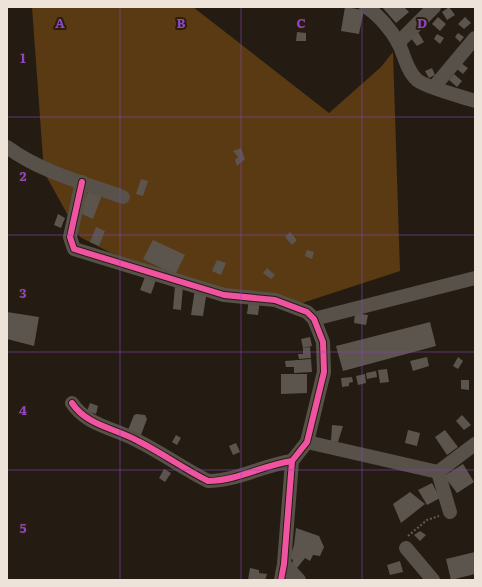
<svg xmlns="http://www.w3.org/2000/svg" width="482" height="587" viewBox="0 0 482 587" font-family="Literata,serif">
<rect width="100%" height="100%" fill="#241c13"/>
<polygon fill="#5a3a13" points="32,7 193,7 329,113 381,67 393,52 400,271 302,303 224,289 138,263 109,252 80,237 44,172"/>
<g fill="#5c554d">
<polygon points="345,7 364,10 359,34 341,31"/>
<polygon points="382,7 404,7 409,12 396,23"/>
<polygon points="449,7 455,15 447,20 442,12"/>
<polygon points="438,17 446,24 440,31 432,24"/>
<polygon points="465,17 471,23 464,29 458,24"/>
<polygon points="297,32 306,33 306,41 296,41"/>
<polygon points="418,32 424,42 417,46 410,37"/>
<polygon points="458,33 464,37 460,42 455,37"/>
<polygon points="437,34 444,38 440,44 434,39"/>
<polygon points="461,63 468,68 463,74 457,69"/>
<polygon points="432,68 435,75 429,78 425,71"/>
<polygon points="454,74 462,81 457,87 449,80"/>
<polygon points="241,148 245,159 237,166 235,160 238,157 233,151"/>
<polygon points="141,179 148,181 143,196 136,194"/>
<polygon points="89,189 102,195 93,219 80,213"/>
<polygon points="58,214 65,218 61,228 54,225"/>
<polygon points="96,227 105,231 99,246 90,242"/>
<polygon points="290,232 297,240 292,245 285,237"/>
<polygon points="153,240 185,255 175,275 143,259"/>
<polygon points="307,250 314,252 312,259 305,256"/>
<polygon points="217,260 226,263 221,275 212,271"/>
<polygon points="267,268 275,275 271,279 263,273"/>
<polygon points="146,274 157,277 151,294 140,290"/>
<polygon points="175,286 183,286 181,310 173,309"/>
<polygon points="195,289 207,290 203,316 191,315"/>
<polygon points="249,299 260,300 258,315 247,314"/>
<polygon points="7,312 39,317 34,346 7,339"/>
<polygon points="355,313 368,315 366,325 354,323"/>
<polygon points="430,322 436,346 343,371 336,346"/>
<polygon points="310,337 312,346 303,348 301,339"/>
<polygon points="310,347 311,358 299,359 298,354 303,354 303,348"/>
<polygon points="427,357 429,366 413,371 410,361"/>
<polygon points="458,357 463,361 458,369 453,366"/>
<polygon points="311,359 312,372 294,373 294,367 286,367 285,361"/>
<polygon points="387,369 389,382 380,383 378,370"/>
<polygon points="376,371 377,377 367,379 366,373"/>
<polygon points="281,374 307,374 307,393 281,394"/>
<polygon points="365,374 366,383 358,385 356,376"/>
<polygon points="352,377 353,382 349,383 349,386 342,387 341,378"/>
<polygon points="461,380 469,380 469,390 461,389"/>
<polygon points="90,403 98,406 96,414 87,411"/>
<polygon points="137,414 145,415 147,419 141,435 128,430 134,415"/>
<polygon points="462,415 471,425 464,430 456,421"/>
<polygon points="332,425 343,426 338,442 331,441"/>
<polygon points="408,430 420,433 417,446 405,443"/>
<polygon points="445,430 458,447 447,455 435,437"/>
<polygon points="176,435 181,438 177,445 172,442"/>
<polygon points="236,443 240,452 233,455 229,446"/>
<polygon points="463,464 474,482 457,493 444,476"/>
<polygon points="164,469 171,473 165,482 159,478"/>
<polygon points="432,483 440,498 427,505 418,490"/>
<polygon points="410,492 425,504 401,523 393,504"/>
<polygon points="296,528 319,536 324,547 320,556 313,555 310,561 305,558 297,568 291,566 293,560 290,558 294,545"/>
<polygon points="420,531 426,535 420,541 414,535"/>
<polygon points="475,552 475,574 451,580 446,559"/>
<polygon points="400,561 403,572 390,575 387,565"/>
<polygon points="250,568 259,570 259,573 267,574 265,580 248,580"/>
</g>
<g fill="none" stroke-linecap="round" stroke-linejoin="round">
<polyline stroke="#615c55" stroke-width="2" stroke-dasharray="2 2" stroke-linecap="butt" points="408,536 427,520 439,516"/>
<g stroke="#575149" stroke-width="14">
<path d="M366 7C379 15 392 31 399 44 404 55 407 71 417 80 427 88 461 96 475 101"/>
<polyline points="398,43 434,7"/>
<polyline points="434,87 475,38"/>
<path d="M7 147C41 172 84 183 123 197"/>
<polyline points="82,182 70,237 74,249 224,295 275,300 307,312 314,319 323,342 324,372 307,442 292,461 284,564 281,580"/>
<polyline points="314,319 475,278"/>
<path d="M72 403C87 426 115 428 138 441 162 453 184 469 208 481 237 481 263 465 292 461"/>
<polyline points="307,442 438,472 475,444"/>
<polyline points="438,472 450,512"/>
<polyline points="406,548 433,580"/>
<polyline points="284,564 299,580"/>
</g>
<g stroke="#2b1c0c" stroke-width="8">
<g id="cycleway">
<polyline points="82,182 70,237 74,249 224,295 275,300 307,312 314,319 323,342 324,372 307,442 292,461 284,564 281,580"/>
<path d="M72 403C87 426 115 428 138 441 162 453 184 469 208 481 237 481 263 465 292 461"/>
</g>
</g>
<use href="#cycleway" stroke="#f153a3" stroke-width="6"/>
</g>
<path fill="none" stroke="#8c47c3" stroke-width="1" stroke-opacity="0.55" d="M120 7V580M241 7V580M362 7V580M7 117H475M7 235H475M7 352H475M7 470H475"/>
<g font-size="13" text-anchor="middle" font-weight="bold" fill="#8c47c3" stroke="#2b1c0c" stroke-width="4" stroke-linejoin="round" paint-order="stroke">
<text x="60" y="28">A</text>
<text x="181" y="28">B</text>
<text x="301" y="28">C</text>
<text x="422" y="28">D</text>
<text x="23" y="63">1</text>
<text x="23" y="181">2</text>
<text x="23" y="298">3</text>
<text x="23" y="415">4</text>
<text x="23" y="533">5</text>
</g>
<rect width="482" height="587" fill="none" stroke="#ede3d9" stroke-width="16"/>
</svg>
